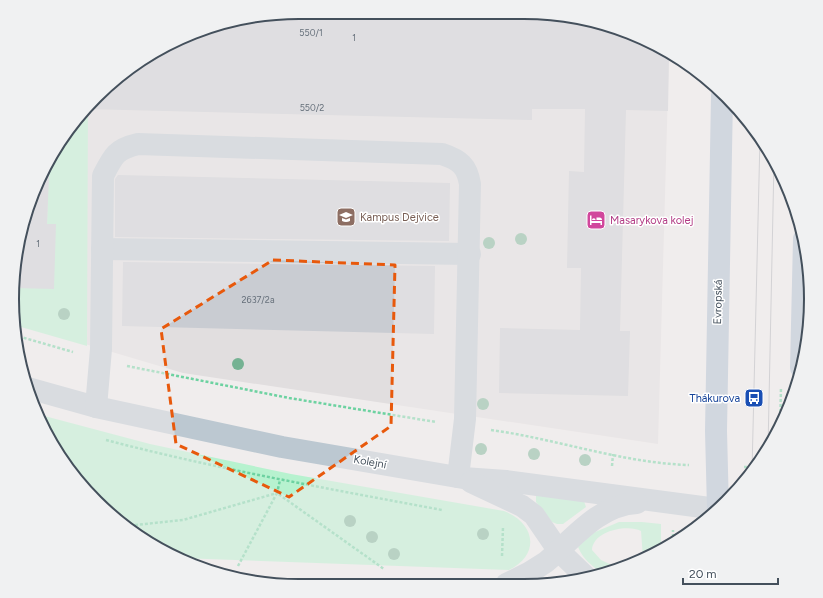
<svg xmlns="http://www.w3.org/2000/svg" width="823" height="598" viewBox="0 0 823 598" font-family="Figtree,sans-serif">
<rect width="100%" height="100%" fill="#f0eded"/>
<polygon fill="#e1dedf" points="299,12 524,12 598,22 669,54 658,444 183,373 14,323 14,261 41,172 83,110 140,60 224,22"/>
<g fill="#b7f2cf">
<polygon points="88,106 87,346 14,325 14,288 56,224 47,224 49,161 83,110"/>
<path d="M37 414 150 444 291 474 504 511C535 523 541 554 509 570L179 558C138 540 100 510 72 474 58 457 48 433 37 414Z"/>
<polygon points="536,495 584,501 586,507 563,524 557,524 552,522 536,502"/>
<path d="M619 522H642L661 524V549L643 559 641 531C627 524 593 531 592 550L601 560 618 568 602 573C592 566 583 559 578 547L588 535Z"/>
</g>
<g fill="#c9ccd2">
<polygon points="299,12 524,12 598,22 669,54 668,111 626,110 620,331 630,331 628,396 499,393 500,328 580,330 581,268 567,268 569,171 584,172 585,109 532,109 532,120 85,109 140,60 224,22"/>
<polygon points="41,174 49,176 47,224 56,224 54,289 14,288 14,261"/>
<polygon points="118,175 450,183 449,241 115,237 115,179"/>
<polygon points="123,262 435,266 434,334 122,326"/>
</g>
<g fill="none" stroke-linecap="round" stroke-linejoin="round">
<g stroke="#6dd2a1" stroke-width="2.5" stroke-dasharray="3 2" stroke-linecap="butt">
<polyline points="14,335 73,352"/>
<polyline points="127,366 289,398 436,422"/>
<polyline points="780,427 781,387"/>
<path d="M491 430C557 439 622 463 689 465"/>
<path d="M106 440C217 469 330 489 442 510"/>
<polyline points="612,466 613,454"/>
<polyline points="744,467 755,467"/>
<polyline points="125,526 183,520 277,493 280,480"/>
<polyline points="673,542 673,530"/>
<polyline points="502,556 503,527"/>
<polyline points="238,566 277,493 384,569"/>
</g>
<g stroke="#bcc8d1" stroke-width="22">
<polyline points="102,249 470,254"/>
<polyline points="28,388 96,407 282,447 463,478 506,481 717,509"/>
<path d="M96 407 101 349 103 176C113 156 116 149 138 144L442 154C460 160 467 166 470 184L465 419 458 477"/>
<polyline points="471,482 522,506 534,515 558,550 586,577"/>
<path d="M506 584C520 578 533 571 546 562 573 539 598 505 637 503"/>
</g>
<g stroke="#abbccf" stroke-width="22">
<polyline points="801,368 804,239"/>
<polyline points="718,509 716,431 722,96"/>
</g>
<g stroke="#afb2b8" stroke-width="1">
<polyline points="768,449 774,161"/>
<polyline points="752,471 760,138"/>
</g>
</g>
<g fill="#75b293">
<circle cx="521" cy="239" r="6"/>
<circle cx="489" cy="243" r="6"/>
<circle cx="64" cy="314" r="6"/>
<circle cx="238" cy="364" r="6"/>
<circle cx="483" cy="404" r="6"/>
<circle cx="481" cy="449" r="6"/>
<circle cx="534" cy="454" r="6"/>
<circle cx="585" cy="460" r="6"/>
<circle cx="350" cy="521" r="6"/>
<circle cx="483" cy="534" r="6"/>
<circle cx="372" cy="537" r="6"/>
<circle cx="394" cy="554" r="6"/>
</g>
<path d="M0 0H823V598H0ZM273 260 395 265 391 426 289 497 176 444 161 329Z" fill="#f0eded" fill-opacity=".55" fill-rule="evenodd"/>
<path fill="none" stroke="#e8590c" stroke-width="3" stroke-dasharray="8 5" stroke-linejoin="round" d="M273 260 395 265 391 426 289 497 176 444 161 329Z"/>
<defs>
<g id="university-square" transform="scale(1)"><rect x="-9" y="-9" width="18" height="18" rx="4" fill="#8d6e63" stroke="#fff"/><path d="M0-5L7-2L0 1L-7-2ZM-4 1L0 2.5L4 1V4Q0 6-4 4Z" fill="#fff"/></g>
<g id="hotel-square" transform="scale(1)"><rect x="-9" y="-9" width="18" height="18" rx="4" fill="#d1479c" stroke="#fff"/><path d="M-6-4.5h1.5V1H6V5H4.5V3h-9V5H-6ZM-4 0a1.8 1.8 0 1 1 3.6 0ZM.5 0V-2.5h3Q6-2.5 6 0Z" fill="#fff"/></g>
<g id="bus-square" transform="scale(1)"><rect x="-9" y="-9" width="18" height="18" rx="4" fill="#1a4fb4" stroke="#fff"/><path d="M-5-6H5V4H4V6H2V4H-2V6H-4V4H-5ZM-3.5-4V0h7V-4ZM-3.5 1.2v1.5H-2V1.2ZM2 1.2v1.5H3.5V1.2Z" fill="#fff"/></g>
</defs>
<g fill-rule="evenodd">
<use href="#university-square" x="346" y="217"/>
<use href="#hotel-square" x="596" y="220"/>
<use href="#bus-square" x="754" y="398"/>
</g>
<g text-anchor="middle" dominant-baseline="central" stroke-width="3" stroke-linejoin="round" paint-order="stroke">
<g font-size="9" fill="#656f7a">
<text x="311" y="32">550/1</text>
<text x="354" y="37">1</text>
<text x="312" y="107">550/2</text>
<text x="38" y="243">1</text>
<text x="258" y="299">2637/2a</text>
</g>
<g font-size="11" fill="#785e54" stroke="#fff" text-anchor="start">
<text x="360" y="217">Kampus Dejvice</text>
</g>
<g font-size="11" fill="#b23c85" stroke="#fff" text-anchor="start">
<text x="610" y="220">Masarykova kolej</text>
</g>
<g font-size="11" fill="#44505c" stroke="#fff">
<text transform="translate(718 302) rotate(-89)">Evropská</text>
<text transform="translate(370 462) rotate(10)">Kolejní</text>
</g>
<g font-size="11" fill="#164399" stroke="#fff" text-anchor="end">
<text x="740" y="398">Thákurova</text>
</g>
</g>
<path d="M0 0H823V598H0ZM299 19H524A280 280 0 0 1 804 299V299A280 280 0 0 1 524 579H299A280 280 0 0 1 19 299V299A280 280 0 0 1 299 19Z" fill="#f0f1f2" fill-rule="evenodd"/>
<path fill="none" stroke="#44505c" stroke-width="2" d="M299 19H524A280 280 0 0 1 804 299V299A280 280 0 0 1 524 579H299A280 280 0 0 1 19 299V299A280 280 0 0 1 299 19Z"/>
<path d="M683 578v6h95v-6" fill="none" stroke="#44505c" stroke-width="2"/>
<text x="689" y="578" font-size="12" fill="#44505c" stroke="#ffffff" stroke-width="3" paint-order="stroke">20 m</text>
</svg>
